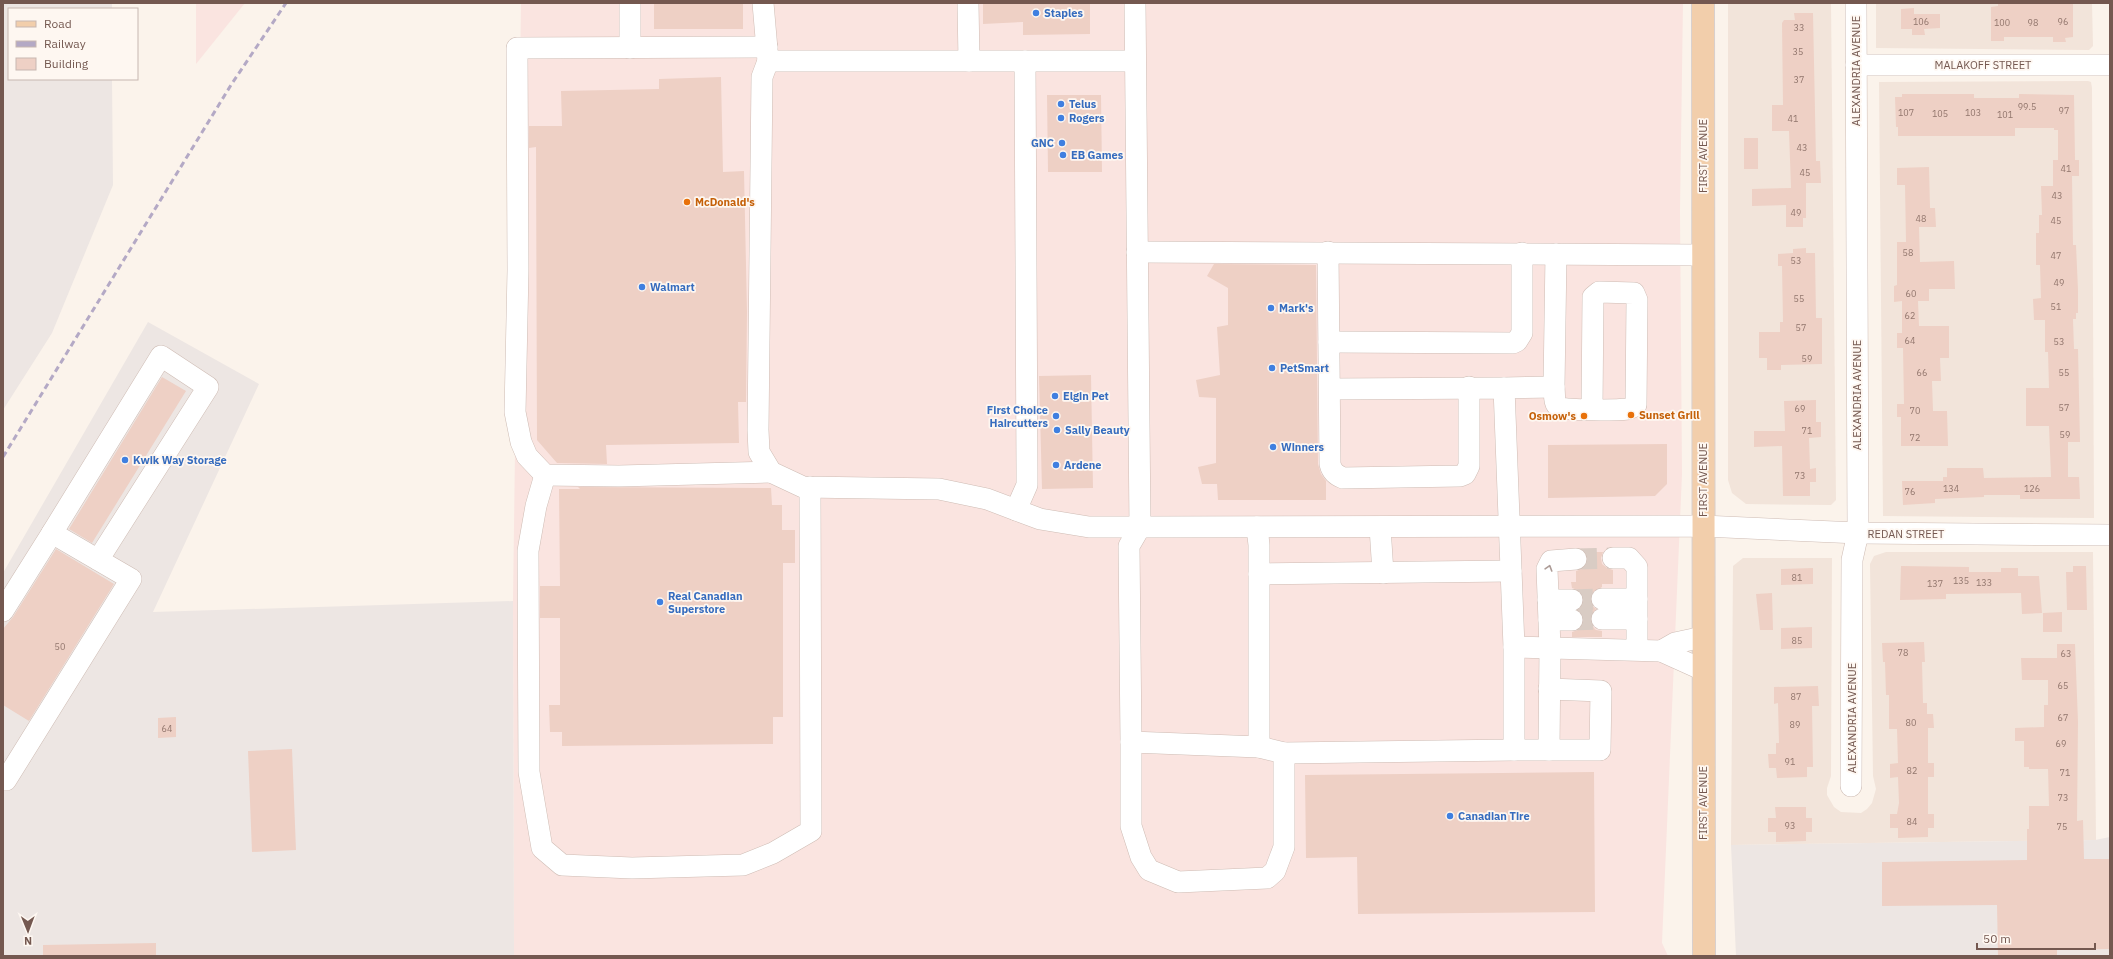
<svg xmlns="http://www.w3.org/2000/svg" width="2113" height="959" viewBox="0 0 2113 959" font-family="'IBM Plex Sans',sans-serif">
<rect width="100%" height="100%" fill="#fbf3eb"/>
<g fill="#f2e4da">
<polygon points="1728,3 1831,3 1836,500 1831,505 1746,504 1732,493 1728,480"/>
<polygon points="1876,3 2092,3 2093,46 2089,50 1876,48"/>
<polygon points="2088,81 2091,82 2092,88 2094,518 1883,516 1879,82"/>
<polygon points="1886,552 2093,552 2096,840 1731,845 1733,566 1743,558 1832,558 1831,776 1827,788 1827,795 1834,807 1841,812 1861,813 1867,809 1872,803 1876,789 1873,776 1870,564 1874,556"/>
</g>
<g fill="#fae4e0">
<polygon points="196,3 245,3 196,64"/>
<polygon points="521,3 1683,3 1680,211 1682,474 1662,943 1668,956 514,956 513,601"/>
</g>
<g fill="#ede6e3">
<polygon points="3,3 112,3 112,9 9,9 9,79 112,79 113,185 52,333 3,410"/>
<polygon points="148,322 259,384 153,612 513,601 514,956 3,956 3,573"/>
<polygon points="2110,837 2110,956 1736,956 1731,845 2095,840"/>
</g>
<g fill="#eed0c5">
<rect x="654" y="3" width="89" height="26"/>
<polygon points="983,3 1090,3 1090,34 1023,35 1023,22 983,24"/>
<polygon points="1998,3 2073,4 2073,37 2065,38 2066,42 2053,42 2053,37 2004,37 2004,41 1991,41 1991,7 1998,6"/>
<polygon points="1914,8 1914,14 1940,14 1940,28 1924,29 1925,35 1912,35 1912,29 1901,29 1901,9"/>
<polygon points="1794,13 1813,13 1816,161 1820,161 1821,183 1806,183 1806,218 1803,218 1803,227 1786,227 1786,205 1752,206 1752,189 1791,188 1789,131 1772,131 1772,105 1783,105 1782,23 1784,20 1795,20"/>
<polygon points="721,77 723,172 744,171 747,312 746,402 738,402 739,443 606,445 607,464 557,463 537,440 536,147 529,148 529,126 562,126 561,91 659,89 659,79"/>
<polygon points="1902,94 1974,94 1974,98 2019,98 2019,94 2074,95 2075,160 2079,160 2079,176 2072,176 2073,245 2076,245 2078,290 2078,313 2076,313 2076,319 2073,319 2074,349 2078,349 2080,442 2068,442 2068,477 2079,477 2080,499 2020,499 2020,495 1984,495 1984,497 1935,499 1935,503 1903,505 1902,481 1943,481 1943,477 1947,477 1947,468 1983,468 1984,478 2051,477 2049,426 2026,426 2026,388 2049,388 2048,352 2045,352 2045,320 2034,320 2033,299 2041,298 2040,265 2036,265 2036,233 2039,233 2039,215 2042,215 2041,186 2053,186 2053,160 2058,160 2058,130 2054,130 2054,128 2015,128 2015,136 1898,136 1898,127 1896,127 1895,97 1902,97"/>
<polygon points="1047,95 1101,95 1102,172 1048,172"/>
<rect x="1744" y="138" width="14" height="31"/>
<polygon points="1929,167 1930,208 1935,208 1936,227 1919,227 1920,262 1954,261 1955,289 1929,289 1929,301 1918,301 1919,326 1949,326 1949,358 1940,358 1941,381 1932,381 1933,411 1947,411 1948,446 1901,446 1901,417 1897,417 1897,404 1904,404 1903,348 1897,348 1897,333 1902,333 1902,301 1894,302 1894,286 1897,285 1897,242 1906,242 1905,185 1897,185 1897,168"/>
<polygon points="1806,248 1806,253 1815,253 1816,318 1822,318 1822,364 1781,365 1781,370 1767,370 1767,358 1759,358 1759,332 1780,332 1780,322 1783,322 1782,266 1778,266 1778,254 1793,253 1793,249"/>
<polygon points="1214,264 1316,265 1318,464 1321,474 1326,481 1326,500 1218,500 1217,484 1202,484 1198,467 1216,463 1216,398 1199,397 1196,380 1220,375 1217,327 1228,325 1228,288 1207,276"/>
<polygon points="1091,375 1093,488 1042,489 1039,376"/>
<polygon points="162,377 186,391 92,543 69,529"/>
<polygon points="1816,400 1816,422 1821,422 1821,437 1809,438 1810,469 1816,468 1816,482 1810,482 1810,496 1783,496 1782,446 1754,447 1754,431 1785,431 1784,401"/>
<polygon points="1667,444 1667,484 1655,496 1548,498 1548,445"/>
<polygon points="578,487 771,488 772,505 782,505 782,530 795,530 795,563 783,563 783,717 773,717 773,744 562,746 562,732 550,732 549,705 560,705 560,618 540,618 540,586 560,586 559,489 580,489"/>
<polygon points="56,549 114,584 29,721 3,705 3,629 13,617"/>
<polygon points="1586,552 1603,552 1601,558 1602,564 1607,568 1613,570 1613,584 1602,584 1602,587 1592,593 1590,599 1591,605 1596,609 1590,619 1591,625 1596,630 1602,631 1602,637 1572,637 1572,632 1578,630 1583,626 1584,620 1578,610 1583,606 1584,600 1578,590 1572,588 1571,582 1576,582 1576,571 1582,569 1587,564 1588,558"/>
<polygon points="1901,566 1969,567 1969,572 2001,572 2001,568 2018,568 2018,576 2039,576 2042,613 2022,614 2021,593 1946,594 1946,599 1900,600"/>
<polygon points="2073,566 2086,566 2087,610 2067,610 2066,572 2073,572"/>
<polygon points="1813,568 1813,584 1781,585 1781,569"/>
<polygon points="1772,593 1773,630 1760,630 1756,594"/>
<polygon points="2062,612 2062,632 2043,632 2043,613"/>
<polygon points="1812,627 1812,648 1781,649 1781,628"/>
<polygon points="1924,642 1925,662 1922,662 1923,703 1927,703 1927,714 1933,714 1934,728 1928,728 1928,763 1934,763 1934,777 1928,777 1928,814 1934,814 1934,828 1928,828 1928,837 1898,838 1898,828 1890,828 1890,814 1897,814 1899,803 1898,777 1890,778 1890,764 1898,763 1897,729 1889,729 1889,695 1886,695 1885,662 1883,662 1882,643"/>
<polygon points="2057,644 2075,644 2078,722 2077,821 2083,820 2084,859 2110,859 2110,949 2057,950 2057,956 1998,956 1997,905 1882,906 1882,862 2027,860 2027,829 2029,829 2029,806 2049,806 2048,769 2029,769 2029,767 2024,767 2024,741 2015,741 2015,728 2044,727 2044,705 2048,705 2048,680 2022,680 2021,658 2057,658"/>
<polygon points="1818,686 1819,706 1812,706 1813,767 1807,767 1807,777 1777,778 1776,768 1769,768 1768,754 1776,754 1776,743 1779,743 1778,703 1774,704 1774,687"/>
<polygon points="176,717 176,737 158,738 158,718"/>
<polygon points="292,749 296,850 252,852 248,751"/>
<polygon points="1594,772 1595,912 1358,914 1357,857 1306,858 1305,775"/>
<polygon points="1775,807 1806,807 1806,818 1812,818 1812,832 1806,832 1806,841 1776,842 1776,832 1768,832 1768,818 1776,818"/>
<polygon points="156,943 156,956 43,956 43,945"/>
</g>
<g fill="none" stroke-linecap="round" stroke-linejoin="round">
<g stroke="#d9ccc4" stroke-width="21" stroke-dasharray="21 10" stroke-linecap="butt">
<polyline points="1576,559 1613,558"/>
<polyline points="1572,600 1602,599"/>
<polyline points="1572,620 1602,619"/>
</g>
<g stroke="#cebcb4" stroke-width="22">
<g id="minor">
<polyline points="763,3 768,61 1135,61"/>
<polyline points="968,3 969,61"/>
<polyline points="1135,3 1140,527 1703,526 1858,533 2110,535"/>
<polyline points="767,47 517,48 518,270 515,412 521,442 527,456 545,475 619,476 771,472"/>
<polyline points="630,48 630,3"/>
<polyline points="768,61 762,77 758,430 759,452 771,472 803,487 939,489 987,499 1040,519 1089,527 1140,527"/>
<polyline points="1856,65 2110,65"/>
<polyline points="1137,252 1702,255"/>
<path d="M1328 252 1330 464C1332 472 1336 475 1343 478L1460 476 1465 474 1469 466V387"/>
<polyline points="1329,342 1513,343 1517,341 1522,333 1522,253"/>
<path d="M1554 387C1555 393 1553 404 1559 407 1565 411 1619 410 1628 409 1631 408 1634 407 1636 405L1637 300 1634 293 1599 292 1593 297 1592 409"/>
<polyline points="1504,388 1554,387 1556,254"/>
<polyline points="1330,389 1504,388 1514,647 1661,651 1703,670"/>
<polyline points="545,475 536,506 528,551 529,772 542,848 562,865 632,868 743,865 773,853 811,831 810,487"/>
<polyline points="1016,510 1027,485 1027,470 1025,61"/>
<polyline points="1140,527 1129,546 1131,742 1259,747 1259,545 1257,527"/>
<polyline points="1380,527 1383,573"/>
<polyline points="1613,558 1629,558 1637,567 1637,649"/>
<polyline points="1259,574 1511,571"/>
<polyline points="1602,599 1637,599"/>
<polyline points="1548,600 1572,600"/>
<polyline points="3,611 52,533"/>
<polyline points="1602,619 1637,619"/>
<polyline points="1549,620 1572,620"/>
<polyline points="1661,651 1675,643 1703,637"/>
<polyline points="1131,742 1131,826 1141,857 1149,870 1178,882 1267,878 1275,871 1284,847 1284,753 1259,747"/>
<polyline points="1514,750 1549,750 1550,648 1547,569 1551,561 1576,559"/>
<polyline points="1549,750 1600,750 1601,691 1549,689"/>
<polyline points="1284,753 1514,750 1514,647"/>
<polyline points="3,780 6,780 131,579 52,533 161,356 208,387 98,560"/>
<polyline points="1851,786 1852,560 1858,533 1856,3"/>
</g>
</g>
<g stroke="#d8d0ce" stroke-width="24">
<polyline id="major" points="1703,3 1704,956"/>
</g>
<use href="#minor" stroke="#fff" stroke-width="21"/>
<use href="#major" stroke="#f2ceab" stroke-width="22"/>
<polyline stroke="#b4a9c5" stroke-width="3" stroke-dasharray="6 4" stroke-linecap="butt" points="3,457 231,85 286,3"/>
</g>
<defs><path id="oneway-chevron" d="M-2-3.5L2.5 0L-2 3.5" fill="none" stroke-width="1.6" stroke-linecap="round" stroke-linejoin="round"/></defs>
<use stroke="#ac9b96" href="#oneway-chevron" transform="translate(1549 568) rotate(-73)"/>
<g fill="#3f7fe0" stroke="#fef7f1" stroke-width="1.5">
<circle cx="1036" cy="13" r="4"/>
<circle cx="1061" cy="104" r="4"/>
<circle cx="1061" cy="118" r="4"/>
<circle cx="1062" cy="143" r="4"/>
<circle cx="1063" cy="155" r="4"/>
<circle cx="642" cy="287" r="4"/>
<circle cx="1271" cy="308" r="4"/>
<circle cx="1272" cy="368" r="4"/>
<circle cx="1055" cy="396" r="4"/>
<circle cx="1056" cy="416" r="4"/>
<circle cx="1057" cy="430" r="4"/>
<circle cx="1273" cy="447" r="4"/>
<circle cx="125" cy="460" r="4"/>
<circle cx="1056" cy="465" r="4"/>
<circle cx="660" cy="602" r="4"/>
<circle cx="1450" cy="816" r="4"/>
</g>
<g fill="#e8710a" stroke="#fef7f1" stroke-width="1.5">
<circle cx="687" cy="202" r="4"/>
<circle cx="1631" cy="415" r="4"/>
<circle cx="1584" cy="416" r="4"/>
</g>
<g text-anchor="middle" dominant-baseline="central" stroke-width="3.5" stroke-linejoin="round" paint-order="stroke">
<g font-size="9" fill="#92766d">
<text x="1921" y="21">106</text>
<text x="2063" y="21">96</text>
<text x="2002" y="22">100</text>
<text x="2033" y="22">98</text>
<text x="1799" y="27">33</text>
<text x="1798" y="51">35</text>
<text x="1799" y="79">37</text>
<text x="2027" y="106">99.5</text>
<text x="2064" y="110">97</text>
<text x="1906" y="112">107</text>
<text x="1973" y="112">103</text>
<text x="1940" y="113">105</text>
<text x="2005" y="114">101</text>
<text x="1793" y="118">41</text>
<text x="1802" y="147">43</text>
<text x="2066" y="168">41</text>
<text x="1805" y="172">45</text>
<text x="2057" y="195">43</text>
<text x="1796" y="212">49</text>
<text x="1921" y="218">48</text>
<text x="2056" y="220">45</text>
<text x="1908" y="252">58</text>
<text x="2056" y="255">47</text>
<text x="1796" y="260">53</text>
<text x="2059" y="282">49</text>
<text x="1911" y="293">60</text>
<text x="1799" y="298">55</text>
<text x="2056" y="306">51</text>
<text x="1910" y="315">62</text>
<text x="1801" y="327">57</text>
<text x="1910" y="340">64</text>
<text x="2059" y="341">53</text>
<text x="1807" y="358">59</text>
<text x="1922" y="372">66</text>
<text x="2064" y="372">55</text>
<text x="2064" y="407">57</text>
<text x="1800" y="408">69</text>
<text x="1915" y="410">70</text>
<text x="1807" y="430">71</text>
<text x="2065" y="434">59</text>
<text x="1915" y="437">72</text>
<text x="1800" y="475">73</text>
<text x="1951" y="488">134</text>
<text x="2032" y="488">126</text>
<text x="1910" y="491">76</text>
<text x="1797" y="577">81</text>
<text x="1961" y="580">135</text>
<text x="1984" y="582">133</text>
<text x="1935" y="583">137</text>
<text x="1797" y="640">85</text>
<text x="60" y="646">50</text>
<text x="1903" y="652">78</text>
<text x="2066" y="653">63</text>
<text x="2063" y="685">65</text>
<text x="1796" y="696">87</text>
<text x="2063" y="717">67</text>
<text x="1911" y="722">80</text>
<text x="1795" y="724">89</text>
<text x="167" y="728">64</text>
<text x="2061" y="743">69</text>
<text x="1790" y="761">91</text>
<text x="1912" y="770">82</text>
<text x="2065" y="772">71</text>
<text x="2063" y="797">73</text>
<text x="1912" y="821">84</text>
<text x="1790" y="825">93</text>
<text x="2062" y="826">75</text>
</g>
<g font-size="11" font-weight="bold" fill="#366cbe" stroke="#fef7f1" text-anchor="start">
<text x="1044" y="13">Staples</text>
<text x="1069" y="104">Telus</text>
<text x="1069" y="118">Rogers</text>
<text x="1054" y="143" text-anchor="end">GNC</text>
<text x="1071" y="155">EB Games</text>
<text x="650" y="287">Walmart</text>
<text x="1279" y="308">Mark's</text>
<text x="1280" y="368">PetSmart</text>
<text x="1063" y="396">Elgin Pet</text>
<text x="1048" y="410" text-anchor="end">First Choice<tspan x="1048" dy="13">Haircutters</tspan></text>
<text x="1065" y="430">Sally Beauty</text>
<text x="1281" y="447">Winners</text>
<text x="133" y="460">Kwik Way Storage</text>
<text x="1064" y="465">Ardene</text>
<text x="668" y="596">Real Canadian<tspan x="668" dy="13">Superstore</tspan></text>
<text x="1458" y="816">Canadian Tire</text>
</g>
<g font-size="11" fill="#745850" stroke="#fef7f1">
<text x="1983" y="65">MALAKOFF STREET</text>
<text transform="translate(1856 71) rotate(-90)">ALEXANDRIA AVENUE</text>
<text transform="translate(1703 156) rotate(-90)">FIRST AVENUE</text>
<text transform="translate(1857 395) rotate(-90)">ALEXANDRIA AVENUE</text>
<text transform="translate(1703 480) rotate(-90)">FIRST AVENUE</text>
<text x="1906" y="534">REDAN STREET</text>
<text transform="translate(1852 718) rotate(-90)">ALEXANDRIA AVENUE</text>
<text transform="translate(1703 803) rotate(-90)">FIRST AVENUE</text>
</g>
<g font-size="11" font-weight="bold" fill="#c56008" stroke="#fef7f1" text-anchor="start">
<text x="695" y="202">McDonald's</text>
<text x="1639" y="415">Sunset Grill</text>
<text x="1576" y="416" text-anchor="end">Osmow's</text>
</g>
</g>
<rect width="2113" height="959" fill="none" stroke="#745850" stroke-width="8"/>
<rect x="8" y="8" width="130" height="72" fill="#fef7f1" stroke="#c7b7b1"/>
<rect x="16" y="21" width="20" height="6" fill="#f2ceab" stroke="#c7b7b1"/>
<text x="44" y="28" font-size="12" fill="#745850">Road</text>
<rect x="16" y="41" width="20" height="6" fill="#b4a9c5" stroke="#c7b7b1"/>
<text x="44" y="48" font-size="12" fill="#745850">Railway</text>
<rect x="16" y="58" width="20" height="12" fill="#eed0c5" stroke="#c7b7b1"/>
<text x="44" y="68" font-size="12" fill="#745850">Building</text>
<g transform="translate(28 931) rotate(179)" stroke="#fef7f1" stroke-width="3" paint-order="stroke">
<path d="M0-3L7 15L0 10L-7 15Z" fill="#745850"/>
<text y="-6" font-size="11" font-weight="bold" text-anchor="middle" fill="#745850">N</text>
</g>
<path d="M1977 943v6h118v-6" fill="none" stroke="#745850" stroke-width="2"/>
<text x="1983" y="943" font-size="12" fill="#745850" stroke="#fef7f1" stroke-width="3" paint-order="stroke">50 m</text>
</svg>
